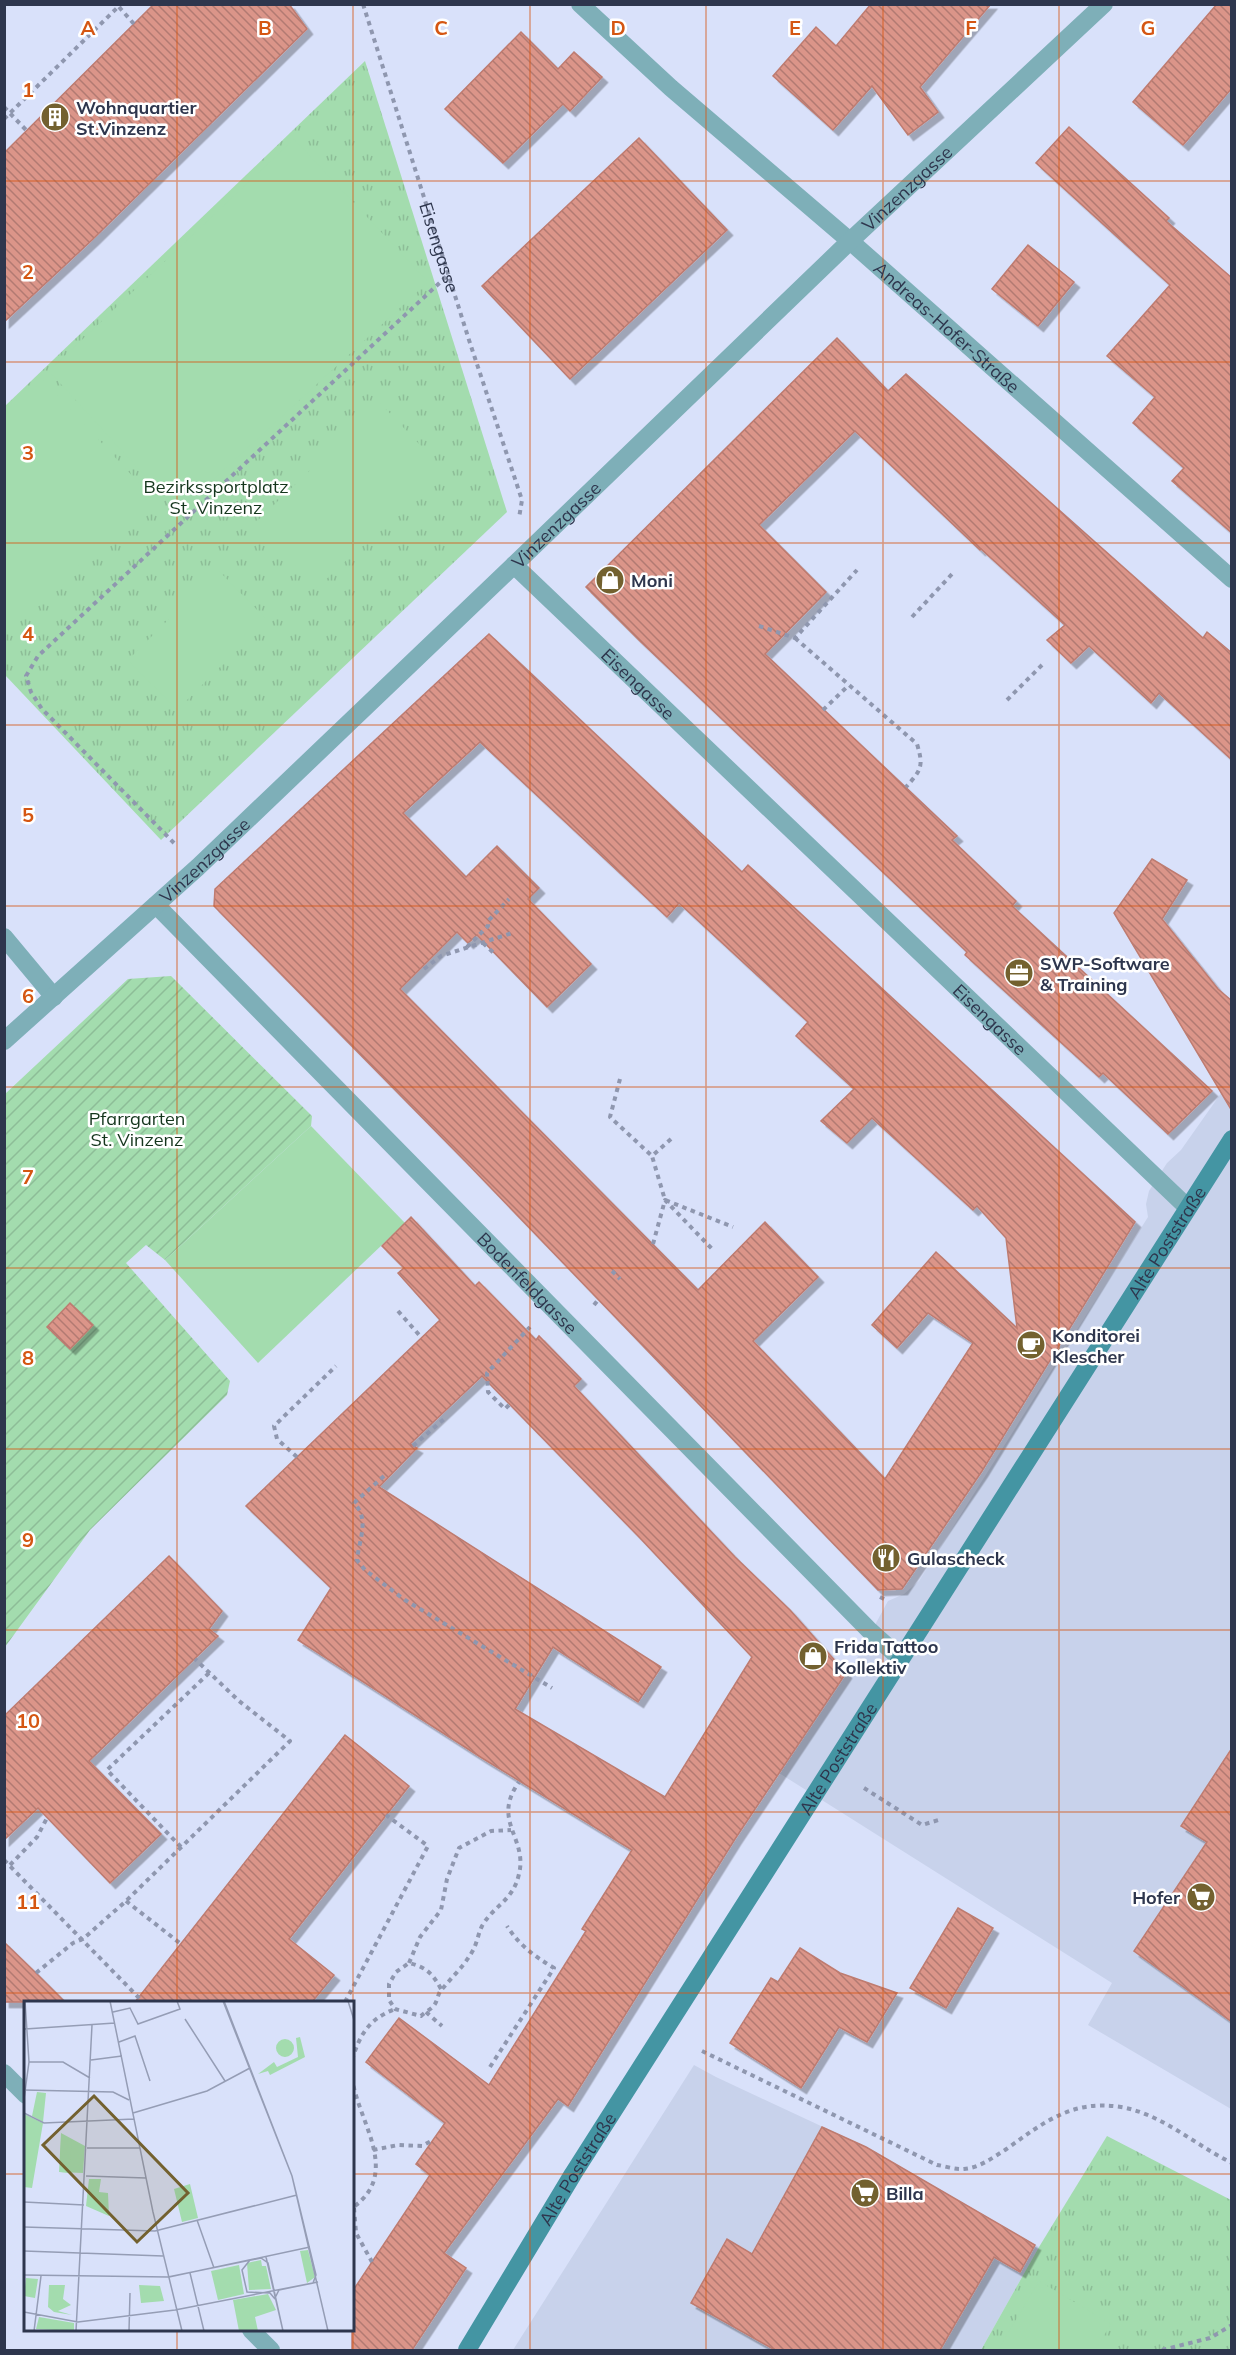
<svg xmlns="http://www.w3.org/2000/svg" width="1236" height="2355" viewBox="0 0 1236 2355" font-family="Mulish,sans-serif">
<defs>
<pattern id="park-tufts" width="24" height="20" patternUnits="userSpaceOnUse" patternTransform="scale(1.5)"><rect width="24" height="20" fill="#a3dcae"/><path d="M3 7l-1-3M5 7V3M7 7l1-3M15 17l-1-3M17 17v-4M19 17l1-3" fill="none" stroke="#8dbd97"/></pattern>
<pattern id="garden-furrows" width="10" height="10" patternUnits="userSpaceOnUse" patternTransform="scale(1.5)"><rect width="10" height="10" fill="#a3dcae"/><path d="M-1 1l2-2M0 10L10 0M9 11l2-2" fill="none" stroke="#8dbd97"/></pattern>
<pattern id="building-back-hatch" width="6" height="6" patternUnits="userSpaceOnUse" patternTransform="scale(1.5)"><rect width="6" height="6" fill="#db9589"/><path d="M-1 5l2 2M0 0l6 6M5-1l2 2" fill="none" stroke="#b27a72"/></pattern>
<filter id="shadow"><feDropShadow dx="5.5" dy="5.5" stdDeviation="0" flood-color="#0004"/></filter>
</defs>
<rect width="100%" height="100%" fill="#d9e1fa"/>
<g fill="#c8d2eb">
<polygon points="1231,1079 1231,2109 1088,2025 1112,1983 779,1773 846,1673 851,1669 888,1601 904,1594 919,1581 1148,1217 1146,1204 1149,1191 1167,1163 1181,1150"/>
<polygon points="694,2065 716,2077 866,2147 1039,2247 981,2350 513,2350"/>
</g>
<g fill="url(#park-tufts)">
<polygon points="365,61 507,512 161,840 5,675 5,406"/>
<polygon points="1107,2136 1231,2200 1231,2350 981,2350 1039,2247"/>
</g>
<polygon fill="url(#garden-furrows)" points="171,976 312,1116 311,1126 165,1260 146,1245 126,1263 230,1381 227,1395 90,1530 5,1647 5,1094 128,979"/>
<g fill="#a3dcae">
<polygon points="294,139 428,282 178,512 49,371"/>
<polygon points="43,380 152,497 5,634 5,416"/>
<polygon points="380,403 443,469 317,588 255,523"/>
<polygon points="218,570 267,620 177,710 128,660"/>
<polygon points="311,1126 405,1223 258,1363 165,1260"/>
<polygon points="1039,2281 1111,2324 1095,2350 998,2350"/>
</g>
<g fill="url(#building-back-hatch)" stroke="#be7b70" stroke-width="1.5" fill-rule="evenodd" filter="url(#shadow)">
<polygon points="154,4 289,4 307,29 92,240 4,322 4,153"/>
<polygon points="871,4 991,4 920,87 938,112 908,135 872,86 833,130 773,76 816,27 836,46"/>
<polygon points="1217,4 1232,4 1232,88 1183,145 1133,102"/>
<polygon points="521,32 558,69 574,52 602,77 570,111 563,104 503,163 445,109"/>
<polygon points="1069,127 1169,218 1166,221 1232,278 1232,533 1172,481 1184,468 1133,423 1155,397 1107,356 1170,285 1036,163"/>
<polygon points="639,138 727,230 570,379 482,286"/>
<polygon points="1028,245 1074,282 1038,326 992,289"/>
<polygon points="837,338 888,391 906,374 1203,638 1207,632 1232,653 1232,760 1159,693 1151,703 1089,646 1071,663 1047,640 1065,625 981,549 980,550 855,431 759,525 826,592 765,654 957,836 952,840 1016,901 1012,906 1212,1091 1168,1134 1103,1073 1099,1077 965,955 967,952 641,642 586,587"/>
<path d="M489 634 742 872 748 865 1135 1222 982 1471 902 1589 878 1590 466 1162 214 906 215 889ZM480 742 667 917 679 903 808 1022 796 1036 854 1089 821 1121 847 1143 872 1118 973 1210 977 1206 1006 1238 1017 1328 936 1252 872 1325 897 1348 928 1313 973 1343 885 1479 753 1341 818 1277 765 1222 698 1290 400 989 457 932 468 943 477 935 547 1007 591 964 528 899 539 888 497 846 466 877 403 813Z"/>
<polygon points="1152,859 1187,880 1162,919 1218,989 1232,1001 1232,1111 1114,913"/>
<path d="M411 1217 475 1286 479 1282 536 1340 539 1336 581 1379 574 1386 735 1557 790 1610 846 1673 735 1839 568 2106 558 2099 444 2253 466 2268 412 2350H352V2292L430 2175 416 2164 445 2123 366 2062 399 2018 489 2085 586 1931 582 1929 632 1850 482 1758 298 1640 331 1588 246 1506 440 1320 398 1273 404 1268 382 1246ZM482 1376 640 1538 752 1657 665 1797 515 1709 553 1647 638 1702 661 1667 379 1487 417 1448 410 1444Z"/>
<polygon points="70,1303 93,1325 70,1349 47,1327"/>
<polygon points="169,1556 222,1611 209,1629 218,1636 89,1761 161,1834 110,1883 38,1808 4,1840 4,1716"/>
<polygon points="345,1735 409,1786 289,1939 334,1975 312,2002 135,2002"/>
<polygon points="1232,1748 1232,2022 1134,1951 1207,1842 1181,1826"/>
<polygon points="958,1908 993,1928 946,2008 910,1988"/>
<polygon points="4,1942 36,1973 65,2002 4,2002"/>
<polygon points="800,1948 840,1973 897,1993 867,2042 839,2027 801,2088 730,2043 771,1978 778,1982"/>
<polygon points="822,2127 866,2147 1035,2245 1020,2272 994,2257 940,2350 775,2350 691,2303 727,2239 752,2254"/>
</g>
<g fill="none" stroke-linecap="round" stroke-linejoin="round">
<g stroke="#8f97af" stroke-width="4" stroke-dasharray="4.5 4.5" stroke-linecap="butt">
<path id="s1" d="M363 4 469 340 522 500 519 518"/>
<polyline points="119,7 134,24"/>
<polyline points="4,107 27,131"/>
<polyline points="4,119 121,4"/>
<polyline points="912,617 953,573"/>
<polyline points="759,626 795,638 857,570"/>
<path d="M795 638 917 744C924 767 921 770 906 787"/>
<polyline points="1007,700 1042,665"/>
<polyline points="823,710 849,685"/>
<polyline points="174,843 42,709 31,692 26,676 38,656 448,275"/>
<polyline points="483,943 496,955"/>
<polyline points="467,947 488,926 488,921 509,899"/>
<polyline points="424,969 441,956 512,933"/>
<polyline points="620,1079 610,1117 652,1156"/>
<polyline points="671,1139 652,1156 665,1200 733,1227"/>
<polyline points="653,1244 665,1200 714,1251"/>
<polyline points="612,1271 620,1279"/>
<polyline points="594,1305 598,1300"/>
<polyline points="398,1311 421,1337"/>
<polyline points="509,1405 505,1409 488,1392 487,1373 530,1327"/>
<polyline points="413,1446 444,1419"/>
<polyline points="297,1457 277,1439 274,1426 336,1366"/>
<path d="M384 1476 354 1503C370 1519 359 1540 357 1560L365 1570 405 1600 552 1688"/>
<polyline points="880,1597 888,1601"/>
<polyline points="864,1788 922,1825 942,1819"/>
<polyline points="181,1847 107,1770 209,1673"/>
<polyline points="4,1860 143,2002"/>
<polyline points="10,1865 37,1837 47,1818"/>
<polyline points="126,1901 181,1944"/>
<polyline points="409,1963 420,1937 441,1910 447,1879 459,1848 491,1831 511,1830"/>
<polyline points="36,1973 73,1943 83,1939 126,1901 290,1741 239,1701 195,1659"/>
<path d="M441 1989C433 1974 426 1967 409 1963L396 1972 389 1984V2000L395 2009 421 2016C425 2012 432 2009 435 2004 438 1999 438 1992 443 1988 453 1976 464 1966 472 1952 477 1944 478 1934 482 1926 494 1905 513 1901 519 1874 528 1838 491 1821 519 1782"/>
<polyline points="345,2002 428,1846 386,1815"/>
<polyline points="426,2012 442,2026"/>
<path d="M702 2051 937 2165C945 2166 956 2170 964 2169 979 2168 992 2158 1005 2150 1043 2123 1072 2099 1121 2107 1162 2114 1195 2145 1232 2163"/>
<path d="M352 2060C360 2034 369 2019 395 2009"/>
<path d="M490 2067 554 1968C534 1956 519 1945 507 1926"/>
<path d="M352 2077C357 2121 403 2173 352 2208"/>
<polyline points="373,2150 398,2145 422,2146 433,2140"/>
<polyline points="354,2208 356,2233 372,2262"/>
<polyline points="1162,2350 1210,2338 1232,2325"/>
</g>
<polyline stroke="#7eafb8" stroke-width="18" points="4,937 54,997"/>
<g stroke="#7eafb8" stroke-width="18">
<path id="s2" d="M580 4 671 88 850 241 1232 579"/>
<path id="s3" d="M514 565 1187 1207"/>
<path id="s4" d="M156 905 870 1631 900 1658"/>
<path id="s5" d="M4 1041 198 867 514 565 850 241 1104 4"/>
<polyline points="4,2073 26,2095"/>
<polyline points="251,2330 271,2350"/>
</g>
<path stroke="#4495a3" stroke-width="18" id="s6" d="M467 2350 573 2174 1232 1139"/>
</g>
<path fill="none" stroke="#d55612" stroke-width="1.5" stroke-opacity="0.55" d="M177 4V2002M353 4V2350M530 4V2350M706 4V2350M883 4V2350M1059 4V2350M4 181H1232M4 362H1232M4 543H1232M4 725H1232M4 906H1232M4 1087H1232M4 1268H1232M4 1449H1232M4 1630H1232M4 1812H1232M4 1993H1232M4 2174H26M352 2174H1232M177 2330V2350"/>
<defs>
<g id="building-disc" transform="scale(1.5)"><circle r="9.5" fill="#73612f" stroke="#fff"/><path d="M-4-6H4V6H1V3H-1V6H-4ZM-2.5-4.3h1.7v1.8h-1.7ZM.8-4.3h1.7v1.8H.8ZM-2.5-1h1.7V.8h-1.7ZM.8-1h1.7V.8H.8Z" fill="#fff"/></g>
<g id="shop-disc" transform="scale(1.5)"><circle r="9.5" fill="#73612f" stroke="#fff"/><path d="M-5-2.5h2.3a2.7 3.5 0 0 1 5.4 0H5L5.5 6h-11ZM-1.5-2.5h3a1.5 2.3 0 0 0-3 0Z" fill="#fff"/></g>
<g id="office-disc" transform="scale(1.5)"><circle r="9.5" fill="#73612f" stroke="#fff"/><path d="M-6-3h4V-5.5h4V-3h4V5H-6ZM-1-4.5V-3h2v-1.5ZM-6 0V1H6V0Z" fill="#fff"/></g>
<g id="cafe-disc" transform="scale(1.5)"><circle r="9.5" fill="#73612f" stroke="#fff"/><path d="M-5.5-4.5H6V0H3Q3 3.5 0 3.5H-2.5Q-5.5 3.5-5.5 0ZM3-3.2v2h1.7v-2ZM-6 4.5H4V6H-6Z" fill="#fff"/></g>
<g id="restaurant-disc" transform="scale(1.5)"><circle r="9.5" fill="#73612f" stroke="#fff"/><path d="M-5-6h1v4h1v-4h1v4h1v-4h1v5L-1.5 .5V6h-2V.5L-5-1ZM5-6V6H3V1.5H1.5Q1.5-4 5-6Z" fill="#fff"/></g>
<g id="supermarket-disc" transform="scale(1.5)"><circle r="9.5" fill="#73612f" stroke="#fff"/><path d="M-6-5.5h2.5l.6 2H6L4.5 2H-2.5L-4.4-4H-6ZM-1.5 3.2a1.3 1.3 0 1 0 .1 0ZM3 3.2a1.3 1.3 0 1 0 .1 0Z" fill="#fff"/></g>
</defs>
<g fill-rule="evenodd">
<use href="#building-disc" x="55" y="117"/>
<use href="#shop-disc" x="610" y="580"/>
<use href="#office-disc" x="1019" y="973"/>
<use href="#cafe-disc" x="1031" y="1345"/>
<use href="#restaurant-disc" x="886" y="1558"/>
<use href="#shop-disc" x="813" y="1656"/>
<use href="#supermarket-disc" x="1201" y="1897"/>
<use href="#supermarket-disc" x="865" y="2193"/>
</g>
<g text-anchor="middle" dominant-baseline="central" stroke-width="5" stroke-linejoin="round" paint-order="stroke">
<g font-size="18" font-weight="bold" fill="#2e364d" stroke="#fff" text-anchor="start">
<text x="76" y="107">Wohnquartier<tspan x="76" dy="21">St.Vinzenz</tspan></text>
<text x="631" y="580">Moni</text>
<text x="1040" y="963">SWP-Software<tspan x="1040" dy="21">&amp; Training</tspan></text>
<text x="1052" y="1335">Konditorei<tspan x="1052" dy="21">Klescher</tspan></text>
<text x="907" y="1558">Gulascheck</text>
<text x="834" y="1646">Frida Tattoo<tspan x="834" dy="21">Kollektiv</tspan></text>
<text x="1180" y="1897" text-anchor="end">Hofer</text>
<text x="886" y="2193">Billa</text>
</g>
<g font-size="18" fill="#2e364d" stroke="#fff">
<text stroke="none"><textPath href="#s5" startOffset="1242">Vinzenzgasse</textPath></text>
<text stroke="none"><textPath href="#s1" startOffset="255">Eisengasse</textPath></text>
<text stroke="none"><textPath href="#s2" startOffset="489">Andreas-Hofer-Straße</textPath></text>
<text stroke="none"><textPath href="#s5" startOffset="756">Vinzenzgasse</textPath></text>
<text stroke="none"><textPath href="#s3" startOffset="172">Eisengasse</textPath></text>
<text stroke="none"><textPath href="#s5" startOffset="270">Vinzenzgasse</textPath></text>
<text stroke="none"><textPath href="#s3" startOffset="658">Eisengasse</textPath></text>
<text stroke="none"><textPath href="#s6" startOffset="1310">Alte Poststraße</textPath></text>
<text stroke="none"><textPath href="#s4" startOffset="530">Bodenfeldgasse</textPath></text>
<text stroke="none"><textPath href="#s6" startOffset="698">Alte Poststraße</textPath></text>
<text stroke="none"><textPath href="#s6" startOffset="212">Alte Poststraße</textPath></text>
</g>
<g font-size="18" fill="#14351c" stroke="#fff">
<text x="216" y="486">Bezirkssportplatz<tspan x="216" dy="21">St. Vinzenz</tspan></text>
<text x="137" y="1118">Pfarrgarten<tspan x="137" dy="21">St. Vinzenz</tspan></text>
</g>
</g>
<g transform="translate(24 2001)">
<rect width="330" height="330" fill="#d9e1fa"/>
<path d="M276 36 281 56 246 74 244 70 234 73 250 61 253 66 274 56 272 37ZM25 284H41L39 298 47 304 34 310 48 314 30 311 24 306ZM115 284 136 285 140 300 117 302ZM244 293 252 309 231 316 234 330H215L209 299Z" fill="#a3dcae"/>
<path d="M37 132 61 145 59 172 35 171ZM166 183 174 217 158 221 150 188ZM284 249 291 276 283 282 276 250ZM2 277 14 278 11 297 0 295ZM15 316 50 322V330L12 328Z" fill="#a3dcae"/>
<path d="M252 47a9 9 0 1 1 18 0a9 9 0 1 1-18 0ZM13 91 22 92 19 121 8 115ZM0 113 19 122 8 187 0 186ZM65 178H77L75 191 84 192 85 215 62 205ZM237 259 238 265H242L247 288 225 289 223 262ZM215 264 220 293 194 299 187 270Z" fill="#a3dcae"/>
<path d="M37 138 48 139 45 172 36 171Z" fill="#a3dcae"/>
<path fill="none" stroke="#959db5" stroke-width="1.5" d="M86 0 129 211 158 330M199 0 268 175 292 274 289 282 255 289 251 297M200 0 268 175 304 330M324 0 330 19M89 11 106 7 114 23 156 8 153 0M161 18 201 80M1 28 91 22M95 41 111 35 126 80M67 59 98 55M5 61H39L66 77M0 89 89 91 105 99M0 98 5 61 1 0M0 112 20 122 110 118M109 112 183 90 226 67M63 147H116M62 175 122 177M0 201 60 204M173 219 190 267M0 226 131 230 273 194M0 250 139 255M242 256 259 330M226 259 218 269 223 291 246 292 251 298M166 272 180 330M0 274 144 276M0 274 144 276 237 257 244 262 259 330M145 276 286 246M0 311 54 321 151 309 294 281M10 330 17 275M52 330 68 24M105 330 106 292"/>
<path fill="#73612f" fill-opacity="0.15" stroke="#73612f" stroke-width="3" d="M70 95 164 192 113 241 19 144Z"/>
<rect width="330" height="330" fill="none" stroke="#2e364d" stroke-width="3"/>
</g>
<g font-size="20" text-anchor="middle" font-weight="bold" fill="#d55612" stroke="#fff" stroke-width="5" stroke-linejoin="round" paint-order="stroke">
<text x="88" y="35">A</text>
<text x="265" y="35">B</text>
<text x="441" y="35">C</text>
<text x="618" y="35">D</text>
<text x="795" y="35">E</text>
<text x="971" y="35">F</text>
<text x="1148" y="35">G</text>
<text x="28" y="97">1</text>
<text x="28" y="279">2</text>
<text x="28" y="460">3</text>
<text x="28" y="641">4</text>
<text x="28" y="822">5</text>
<text x="28" y="1003">6</text>
<text x="28" y="1184">7</text>
<text x="28" y="1365">8</text>
<text x="28" y="1547">9</text>
<text x="28" y="1728">10</text>
<text x="28" y="1909">11</text>
</g>
<rect width="1236" height="2355" fill="none" stroke="#2e364d" stroke-width="12"/>
</svg>
